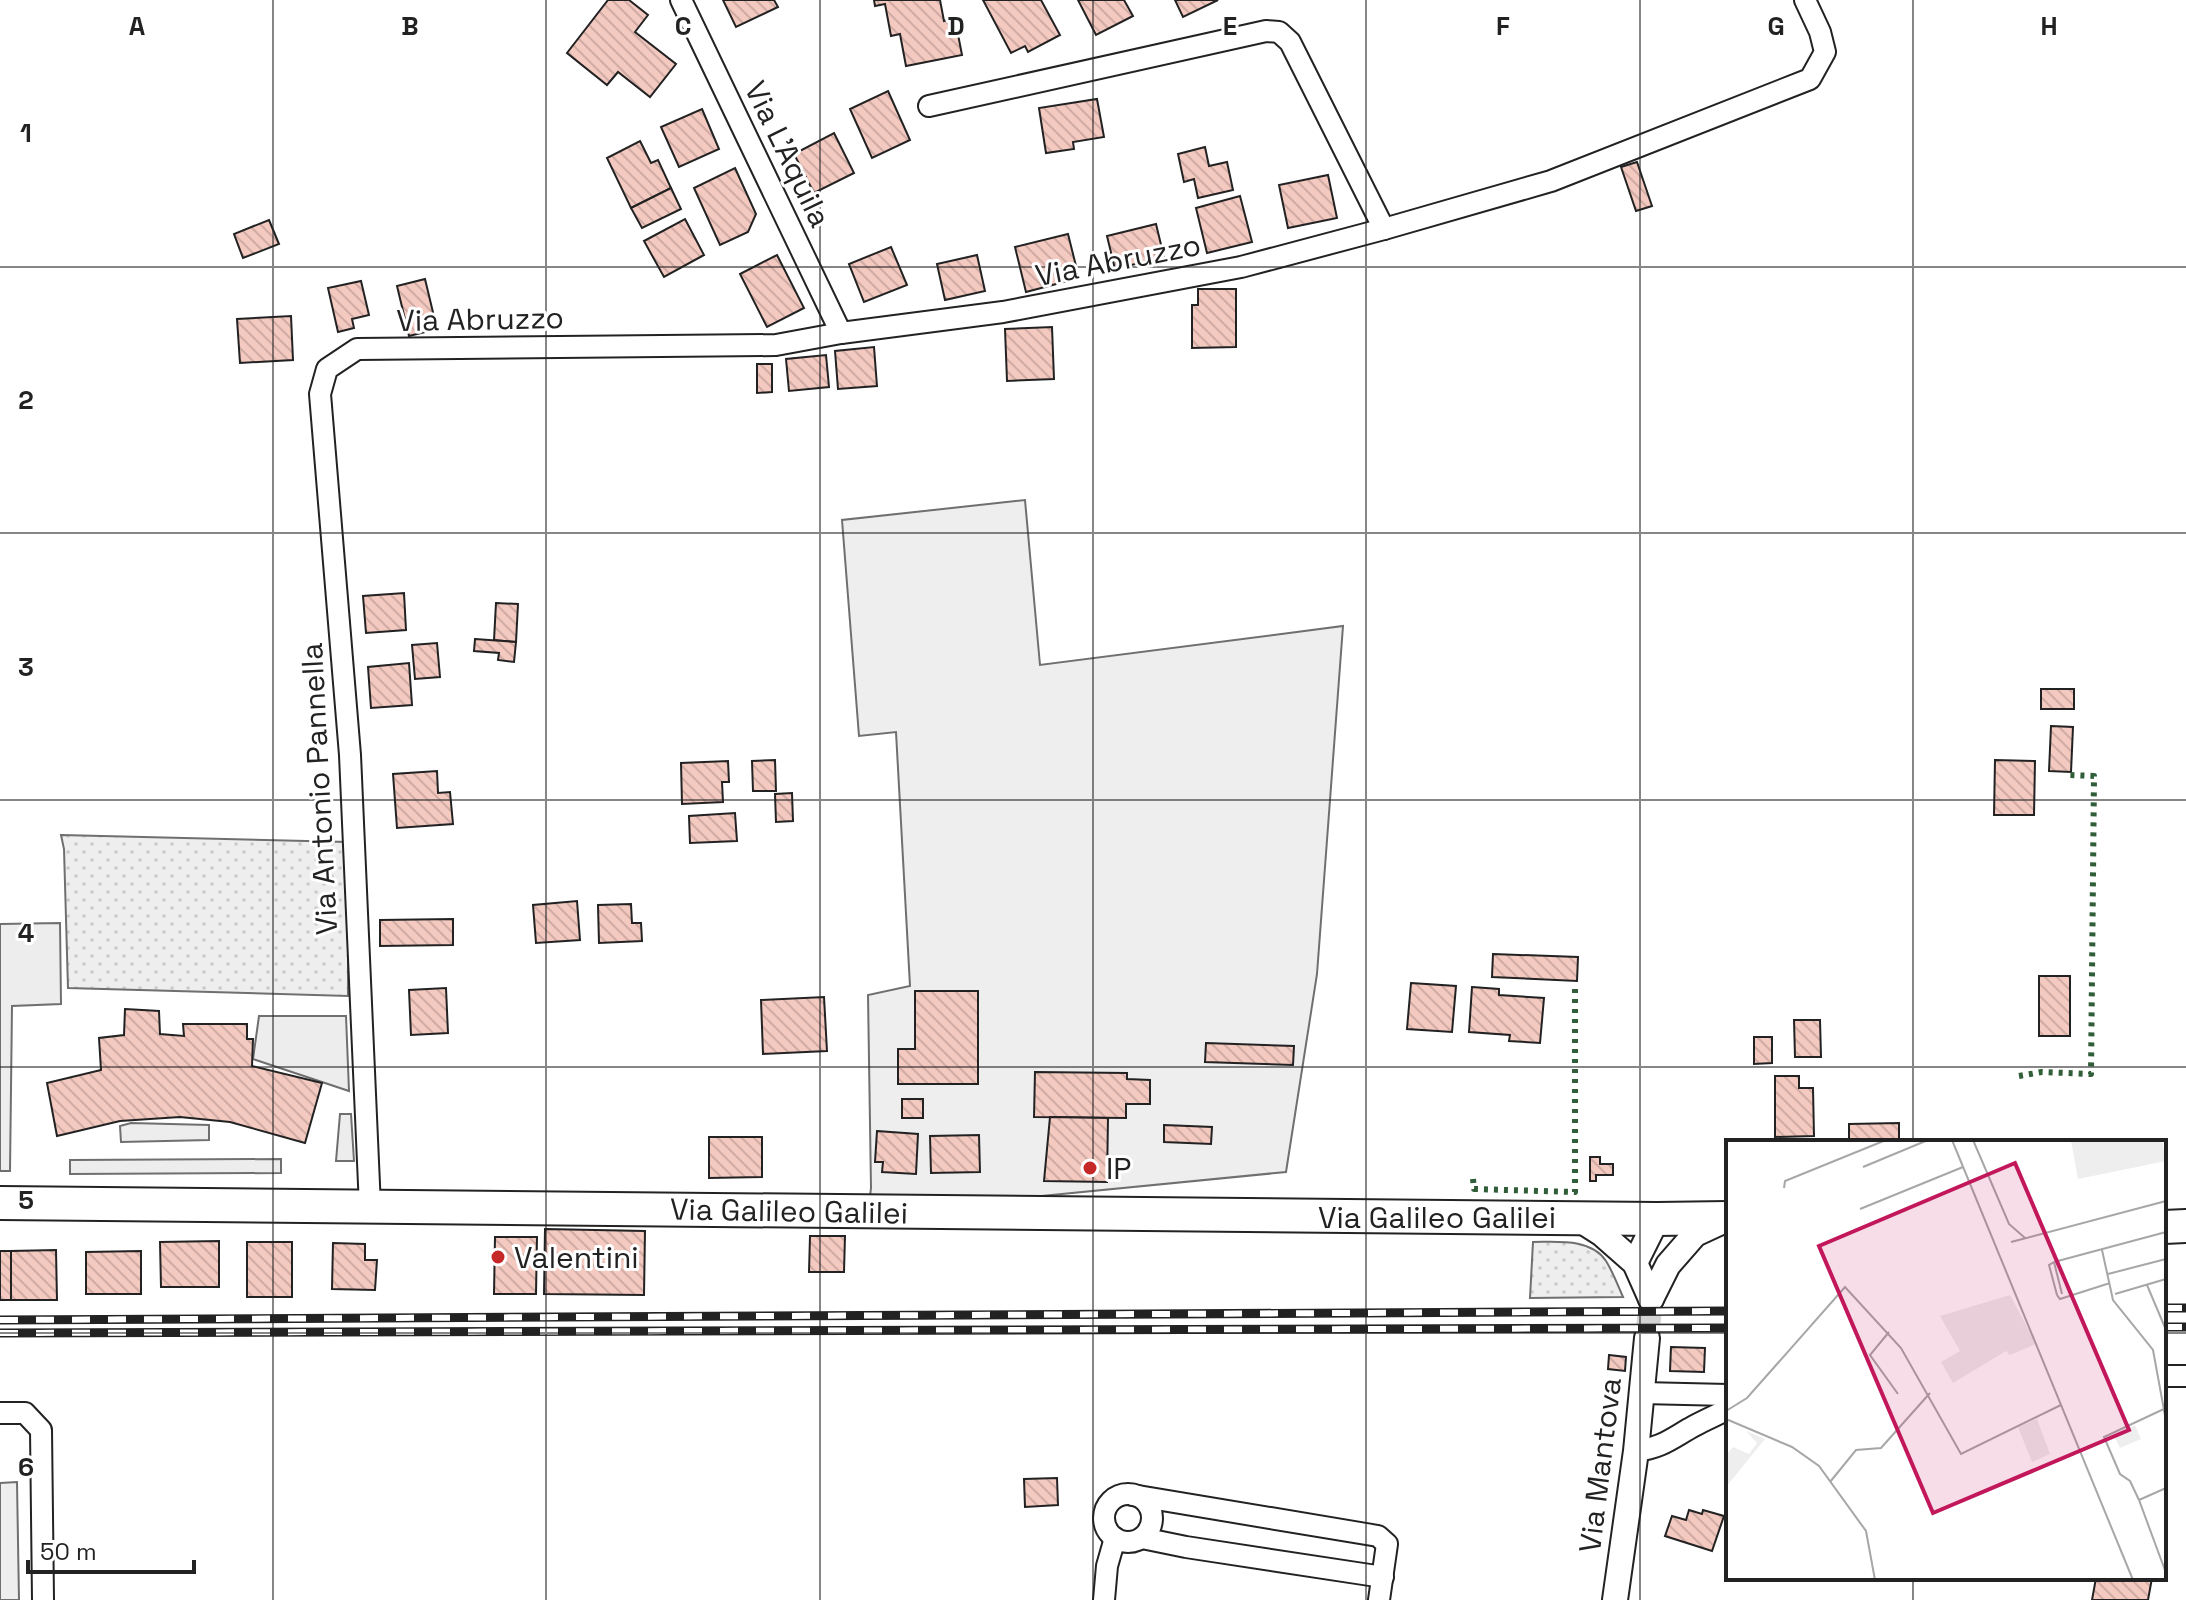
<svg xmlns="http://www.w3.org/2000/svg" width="2186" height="1600" viewBox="0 0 2186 1600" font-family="'Space Grotesk',sans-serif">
<defs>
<pattern id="grass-dots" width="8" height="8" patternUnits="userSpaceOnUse" patternTransform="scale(2)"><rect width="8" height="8" fill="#eee"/><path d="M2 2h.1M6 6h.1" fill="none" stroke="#ccc" stroke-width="1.8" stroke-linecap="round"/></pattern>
<pattern id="building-back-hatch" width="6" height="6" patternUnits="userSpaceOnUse" patternTransform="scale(2)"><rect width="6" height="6" fill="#f3c9c0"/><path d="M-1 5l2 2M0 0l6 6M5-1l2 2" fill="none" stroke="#d0aca5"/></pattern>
</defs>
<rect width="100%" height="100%" fill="#fff"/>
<g fill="url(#grass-dots)" stroke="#6f6f6f" stroke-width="2">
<polygon points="61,835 348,842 348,996 68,988 64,849"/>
<path d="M1533 1242C1557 1242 1591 1238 1606 1261 1613 1272 1618 1286 1623 1297L1530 1298Z"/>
</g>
<g fill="#eee" stroke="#6f6f6f" stroke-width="2">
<polygon points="1025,500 1040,665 1343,626 1317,974 1286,1172 868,1213 871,1188 868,995 910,986 896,732 859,736 842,520"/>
<polygon points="17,1482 19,1600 0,1600 0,1483"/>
</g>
<g fill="#ededed" stroke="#6f6f6f" stroke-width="2">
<polygon points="60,923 61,1004 12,1006 10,1171 0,1171 0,924"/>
<polygon points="259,1016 346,1016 349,1091 253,1059"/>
<polygon points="340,1114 351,1114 354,1161 336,1161"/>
<polygon points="131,1123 209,1125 209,1140 121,1142 120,1126"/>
<polygon points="281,1159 281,1173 70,1174 70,1160"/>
</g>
<g fill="url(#building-back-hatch)" stroke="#222" stroke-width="2">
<polygon points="608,0 629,0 648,15 635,32 676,64 650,97 618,72 607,85 567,53"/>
<polygon points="723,0 774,0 778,7 736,27"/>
<polygon points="874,0 940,0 944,21 955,19 962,55 906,66 900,34 891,36 885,4 875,6"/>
<polygon points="983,0 1041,0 1060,35 1028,52 1025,46 1011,53"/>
<polygon points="1078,0 1124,0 1133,16 1096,35"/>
<polygon points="1175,0 1218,0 1183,17"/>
<polygon points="888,91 910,140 872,158 850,109"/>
<polygon points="1097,99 1104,137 1073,142 1074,149 1046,153 1039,108"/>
<polygon points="702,109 719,149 679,167 661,127"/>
<polygon points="834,133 854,173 814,193 794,154"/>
<polygon points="640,141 651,163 658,160 671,188 631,208 607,158"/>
<polygon points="1205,147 1209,166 1227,162 1233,190 1198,198 1194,179 1184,182 1178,154"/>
<polygon points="1637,162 1652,206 1636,211 1621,167"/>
<polygon points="735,168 756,214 748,232 720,245 694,188"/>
<polygon points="1328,175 1337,218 1288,228 1279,185"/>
<polygon points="671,188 681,209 642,228 631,208"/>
<polygon points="1240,196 1252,242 1207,253 1196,208"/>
<polygon points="685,219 704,255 664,277 644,241"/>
<polygon points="269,220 279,244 243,258 234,234"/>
<polygon points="1156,224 1164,257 1115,269 1107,236"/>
<polygon points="1068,234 1079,278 1026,292 1015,247"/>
<polygon points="891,247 907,285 864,302 849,264"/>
<polygon points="777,255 804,308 767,327 740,274"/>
<polygon points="977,255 985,291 945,300 937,264"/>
<polygon points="425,279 437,329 409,336 397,286"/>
<polygon points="361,281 369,315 352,319 354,328 338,332 328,288"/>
<polygon points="1198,289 1236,289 1236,347 1192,348 1192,305 1198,305"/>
<polygon points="291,316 293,360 240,363 237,319"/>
<polygon points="1052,327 1054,379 1007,381 1005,329"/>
<polygon points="874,347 877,386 838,389 835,351"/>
<polygon points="826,355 829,387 789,391 786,359"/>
<polygon points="757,364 772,364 772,392 757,393"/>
<polygon points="404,593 406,630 366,633 363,596"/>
<polygon points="496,603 518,604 516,642 494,640"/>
<polygon points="475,639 516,642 514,662 498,660 499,653 474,651"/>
<polygon points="437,643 440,677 415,679 412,645"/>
<polygon points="409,663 412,705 371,708 368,667"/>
<rect x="2041" y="689" width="33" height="20"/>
<polygon points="2051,726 2073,727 2071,772 2049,771"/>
<polygon points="775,760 776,791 753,791 752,761"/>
<polygon points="1995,760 2035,761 2034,815 1994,815"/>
<polygon points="728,761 729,782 722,782 723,802 682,804 681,763"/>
<polygon points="437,771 438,793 450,792 453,824 397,828 393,774"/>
<polygon points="792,793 793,821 776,822 775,794"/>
<polygon points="735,813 737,841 690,843 689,816"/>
<polygon points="577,901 580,940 536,943 533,905"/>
<polygon points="631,904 632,923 641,923 642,941 599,943 598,905"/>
<polygon points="453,919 453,945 380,946 380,920"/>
<polygon points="1493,954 1578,957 1577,981 1492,977"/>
<rect x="2039" y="976" width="31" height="60"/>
<polygon points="1411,983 1456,986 1452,1032 1407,1029"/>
<polygon points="1472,987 1499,989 1499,995 1544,998 1540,1043 1509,1041 1510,1035 1469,1032"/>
<polygon points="446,988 448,1033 411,1035 409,990"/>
<polygon points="915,991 978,991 978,1084 898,1084 898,1049 915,1049"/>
<polygon points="824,997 827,1051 763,1054 761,1000"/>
<polygon points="125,1009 159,1011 160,1034 184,1036 183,1024 247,1024 247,1039 253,1039 252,1066 322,1083 305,1143 230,1122 180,1117 120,1121 57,1136 47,1083 101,1070 99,1038 124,1035"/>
<polygon points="1794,1020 1820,1020 1821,1057 1795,1057"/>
<polygon points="1754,1037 1772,1037 1772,1063 1754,1064"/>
<polygon points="1206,1043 1294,1046 1293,1065 1205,1062"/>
<polygon points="1035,1072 1127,1073 1127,1079 1150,1080 1150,1104 1126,1104 1126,1118 1034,1117"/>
<polygon points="1775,1076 1799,1076 1799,1088 1813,1088 1814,1136 1775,1137"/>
<rect x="902" y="1099" width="21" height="19"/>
<polygon points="1050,1117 1108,1118 1107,1182 1044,1181"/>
<polygon points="1899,1123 1899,1142 1849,1142 1849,1124"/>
<polygon points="1164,1125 1212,1127 1211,1144 1164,1142"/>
<polygon points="877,1131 918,1134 916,1174 882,1172 883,1162 875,1162"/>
<polygon points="979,1135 980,1172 931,1173 930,1136"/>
<polygon points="709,1137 762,1137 762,1177 709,1178"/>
<polygon points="1590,1157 1600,1157 1600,1164 1613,1164 1613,1175 1596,1175 1596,1181 1590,1181"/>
<polygon points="545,1229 645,1231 644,1295 544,1294"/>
<polygon points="810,1236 845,1236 844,1272 809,1272"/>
<polygon points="495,1237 537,1237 536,1294 494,1294"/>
<polygon points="219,1241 219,1287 161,1287 160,1242"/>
<rect x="247" y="1242" width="45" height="55"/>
<polygon points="333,1243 365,1244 365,1260 377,1260 375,1290 332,1289"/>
<polygon points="56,1250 57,1300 11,1300 11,1251"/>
<rect x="0" y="1251" width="11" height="49"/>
<polygon points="141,1251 141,1294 86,1294 86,1252"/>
<polygon points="1671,1347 1705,1348 1704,1372 1670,1371"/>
<polygon points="1609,1355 1626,1357 1625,1371 1608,1369"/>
<polygon points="1057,1478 1058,1505 1025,1507 1024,1479"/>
<polygon points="1689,1510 1702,1514 1703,1510 1724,1516 1712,1551 1665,1536 1672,1516 1686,1520"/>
<polygon points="2096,1578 2152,1578 2148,1600 2092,1600"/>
</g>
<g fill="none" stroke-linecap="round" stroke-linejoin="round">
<polyline stroke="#d3d3d3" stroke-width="24" stroke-dasharray="24 12" stroke-linecap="butt" points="1647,1338 1651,1299"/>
<g stroke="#222" stroke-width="24">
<g id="minor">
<polyline points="681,0 841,333"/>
<polyline points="929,106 1266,31 1279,32 1290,42 1384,229"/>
<polyline points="370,1207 350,755 320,394 327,369 357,349 776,345 841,333 1003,312 1241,267 1384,229 1551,181 1810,79 1825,52 1820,32 1805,0"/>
<polyline points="2164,1376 2186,1376"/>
<polyline points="1642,1393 1728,1395"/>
<polyline points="0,1413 25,1413 41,1430 43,1600"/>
<path d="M1636 1451C1662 1448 1672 1438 1694 1426 1705 1420 1717 1415 1728 1409"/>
<circle cx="1128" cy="1518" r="24"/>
<polyline points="1132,1495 1378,1536 1387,1544 1379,1600"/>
<polyline points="1142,1538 1186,1547 1383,1577"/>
<polyline points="1104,1600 1107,1566 1115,1538"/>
</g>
</g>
<g stroke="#222" stroke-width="28">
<g id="tertiary">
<polyline points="1577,1218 1602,1234 1635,1263 1651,1299"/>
<polyline points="1635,1263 1657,1219"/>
<polyline points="1651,1299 1668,1265 1695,1234 1723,1221"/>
<polyline points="1615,1600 1636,1451 1647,1338"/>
</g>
</g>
<g stroke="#222" stroke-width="36">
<g id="primary">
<polyline points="0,1203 1657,1219 1728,1218"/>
<polyline points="2164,1227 2186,1226"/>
</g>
</g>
<use href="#minor" stroke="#fff" stroke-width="20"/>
<use href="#tertiary" stroke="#fff" stroke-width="24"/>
<use href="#primary" stroke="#fff" stroke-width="32"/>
<g stroke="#222" stroke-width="9">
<g id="rail">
<polyline points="2164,1308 2186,1308"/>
<polyline points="0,1320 1728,1311"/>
<polyline points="2164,1327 2186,1327"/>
<polyline points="0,1333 1728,1328"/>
</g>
</g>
<use href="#rail" stroke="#fff" stroke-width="6" stroke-dasharray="18" stroke-linecap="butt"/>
<g stroke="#2f5e38" stroke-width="6" stroke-dasharray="4 6" stroke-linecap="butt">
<polyline points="2019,1076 2042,1072 2091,1074 2094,776 2070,775"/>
<polyline points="1473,1179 1474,1189 1575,1192 1575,988"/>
</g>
</g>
<path fill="none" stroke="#222" stroke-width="2" stroke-opacity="0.55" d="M273 0V1600M546 0V1600M820 0V1600M1093 0V1600M1366 0V1600M1640 0V1600M1913 0V1142M0 267H2186M0 533H2186M0 800H2186M0 1067H2186M0 1333H1728M2164 1333H2186M1913 1578V1600"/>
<g fill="#c62828" stroke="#fff" stroke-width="3">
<circle cx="1090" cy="1168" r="8"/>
<circle cx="498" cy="1257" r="8"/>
</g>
<g text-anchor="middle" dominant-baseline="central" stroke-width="6" stroke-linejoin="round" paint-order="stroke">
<g font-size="30" fill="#222" stroke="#fff">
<text transform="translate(788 154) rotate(64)">Via L'Aquila</text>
<text transform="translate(1118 260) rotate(-11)">Via Abruzzo</text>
<text transform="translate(480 319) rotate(-1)">Via Abruzzo</text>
<text transform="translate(319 789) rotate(-93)">Via Antonio Pannella</text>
<text transform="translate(789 1211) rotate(1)">Via Galileo Galilei</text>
<text x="1437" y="1217">Via Galileo Galilei</text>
<text transform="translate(1600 1465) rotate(-83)">Via Mantova</text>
</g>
<g font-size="30" fill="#222" stroke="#fff" text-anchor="start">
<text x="1106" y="1168">IP</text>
<text x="514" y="1257">Valentini</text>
</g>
</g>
<g transform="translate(1726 1140)">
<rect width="440" height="440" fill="#fff"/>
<path d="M311 279 324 314 306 322 292 287ZM20 291 39 299 0 347V315L7 307 23 314 31 303Z" fill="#eee"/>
<path d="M436 0 440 21 352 39 345 1Z" fill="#eee"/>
<path d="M284 155 310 204 284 215 280 211 227 243 215 222 234 211 214 176ZM409 285 415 299 394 308 387 294Z" fill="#eee"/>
<path fill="none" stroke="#a7a7a7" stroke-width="2" d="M226 0 407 440M247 0 283 84 299 98M137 27 202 0M58 48 59 41 160 0M134 69 237 27M285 102 440 61M376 110 387 160 427 210 440 281M328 122 440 92M328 122 323 125 331 155M328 122 336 154M382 134 440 119M421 145 440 190M389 154 440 139M331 155 334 159 384 143M163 192 144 215 172 254M440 268 378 297 394 334 404 341 413 360 440 433M0 271 21 258 119 147 175 208 235 314 335 265M0 279 66 307 93 326 140 391 149 440M104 342 130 310 155 308 204 253M413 360 440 348"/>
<path fill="#c2185b" fill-opacity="0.15" stroke="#c2185b" stroke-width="4" d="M289 23 403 290 207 373 93 106Z"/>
<rect width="440" height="440" fill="none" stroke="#222" stroke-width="4"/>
</g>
<g font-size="26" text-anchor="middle" font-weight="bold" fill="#222" stroke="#fff" stroke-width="6" stroke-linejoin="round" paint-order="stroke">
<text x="137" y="35">A</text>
<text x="410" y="35">B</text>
<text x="683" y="35">C</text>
<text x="956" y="35">D</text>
<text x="1230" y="35">E</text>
<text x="1503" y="35">F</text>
<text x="1776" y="35">G</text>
<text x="2049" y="35">H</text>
<text x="26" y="142">1</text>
<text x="26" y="409">2</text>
<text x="26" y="676">3</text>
<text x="26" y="942">4</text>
<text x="26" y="1209">5</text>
<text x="26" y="1476">6</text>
</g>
<path d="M28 1560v12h166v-12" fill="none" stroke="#222222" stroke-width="4"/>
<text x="40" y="1560" font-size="24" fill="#222222" stroke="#ffffff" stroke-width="6" paint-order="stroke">50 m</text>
</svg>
